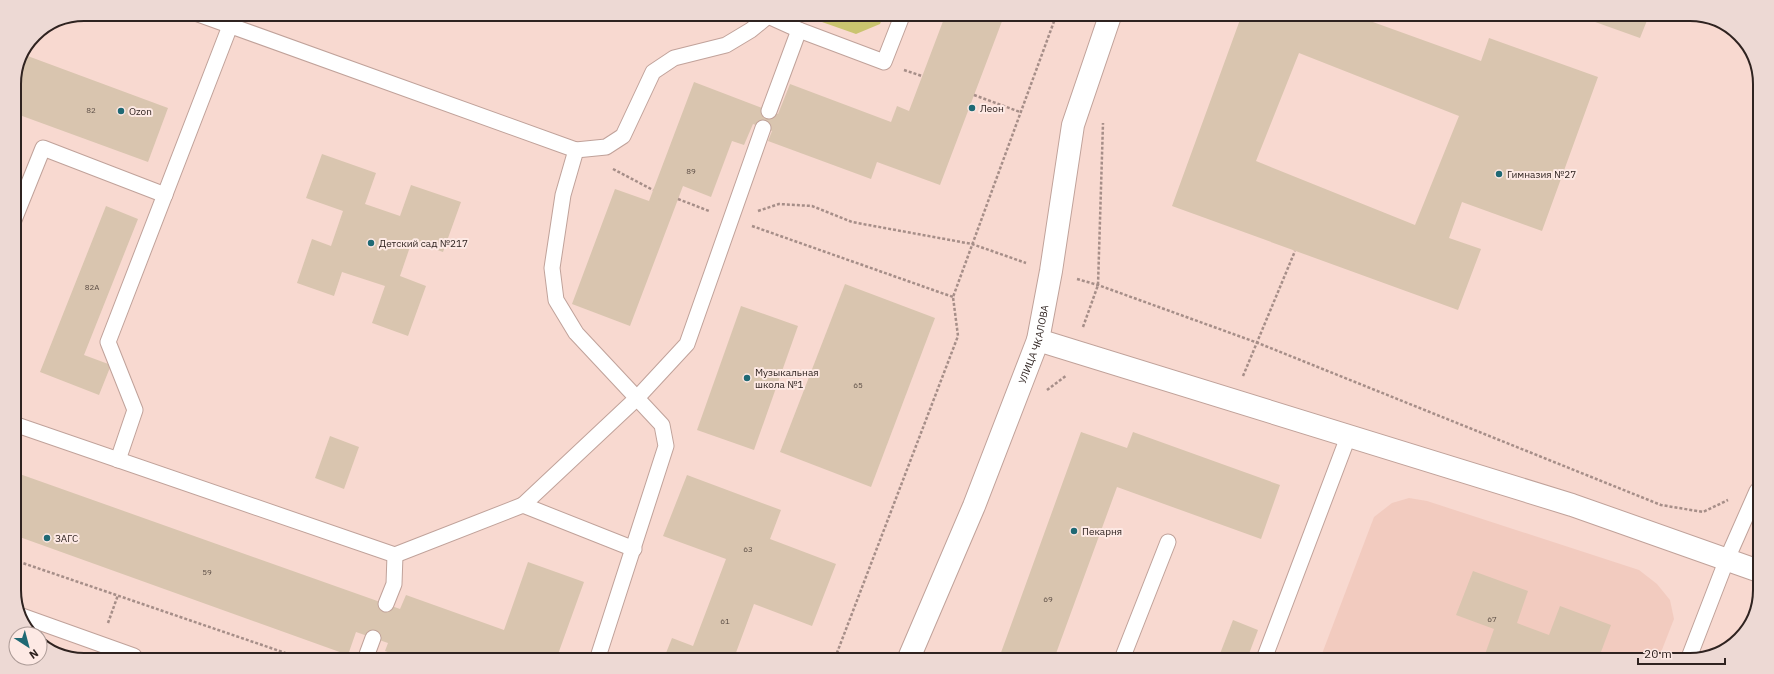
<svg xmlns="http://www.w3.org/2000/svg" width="1774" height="674" viewBox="0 0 1774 674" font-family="'IBM Plex Sans',sans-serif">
<rect width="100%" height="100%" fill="#f8d9d0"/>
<polygon fill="#f2cbbf" points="1409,498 1427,501 1639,570 1657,584 1670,600 1674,619 1658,660 1320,659 1374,517 1392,503"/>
<polygon fill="#cac46f" points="805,16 883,16 880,24 856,34"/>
<g fill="#d9c5af" fill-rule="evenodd">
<polygon points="945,16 1004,16 940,185 877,162 871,179 768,141 772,131 753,124 744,145 732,141 711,197 683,186 630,326 572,304 615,189 649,201 694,82 778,114 790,84 891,122 897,106 909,111"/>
<path d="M1241 17H1359L1481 61 1489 38 1598 77 1542 231 1462 202 1449 238 1481 249 1458 310 1172 206ZM1299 53 1459 116 1415 225 1256 161Z"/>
<polygon points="1584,18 1648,18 1640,38"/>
<polygon points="25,55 168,108 148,162 14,113 14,80"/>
<polygon points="322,154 376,173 365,204 400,216 411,185 461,202 443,252 412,241 400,276 426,286 408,336 372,323 385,286 342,272 334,296 297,283 312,239 331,246 343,211 306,198"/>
<polygon points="106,206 138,219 84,355 111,365 99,395 40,372"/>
<polygon points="845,284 935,318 871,487 780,452"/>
<polygon points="741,306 798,326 754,450 697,430"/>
<polygon points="1081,432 1127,448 1133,432 1280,485 1261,539 1117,487 1054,659 999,658"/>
<polygon points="330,436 359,447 344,489 315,478"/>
<polygon points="14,472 400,609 406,595 504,630 528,562 584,582 557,657 401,657 385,651 388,643 356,632 348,655 14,535"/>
<polygon points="687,475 781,510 770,539 836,564 812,626 754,604 734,658 664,658 672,638 693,646 726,559 663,536"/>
<polygon points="1473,571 1528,591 1517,623 1549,635 1560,606 1611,625 1598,660 1483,660 1494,629 1456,615"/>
<polygon points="1233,620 1258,630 1247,659 1218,659"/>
<polygon points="1461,654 1477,659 1459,659"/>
</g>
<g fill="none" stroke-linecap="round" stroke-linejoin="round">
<g stroke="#c0a29a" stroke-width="17">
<g id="service">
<polyline points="198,14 576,150 606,147 623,136 653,72 674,58 726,45 751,30 768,16"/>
<polyline points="768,16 799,30 884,62 902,16"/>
<polyline points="769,111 799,30"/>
<polyline points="576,150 563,195 552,268 556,300 576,333 662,425 666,446 598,657"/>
<polyline points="14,220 43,148 165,195"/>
<polyline points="14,424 395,555 523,505 634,549"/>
<polyline points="118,460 135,410 108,342 230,26"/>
<polyline points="523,505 637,398 687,344 763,128"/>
<polyline points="386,604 394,584 395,555"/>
<polyline points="22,616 134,656"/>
<polyline points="366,657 373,638"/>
<polyline points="1122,659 1168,542"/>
<polyline points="1264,659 1348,437"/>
<polyline points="1688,660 1727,559 1757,491"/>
</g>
</g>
<g stroke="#c0a29a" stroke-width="24">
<g id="minor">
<polyline points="1038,340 1572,505 1756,570"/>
<path id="s1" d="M909 658 974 506 1038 340 1051 271 1073 125 1110 16"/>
</g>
</g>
<g stroke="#a68e88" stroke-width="2.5" stroke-dasharray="3 2" stroke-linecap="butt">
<polyline points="904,70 922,76"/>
<polyline points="974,95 1020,112"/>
<polyline points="613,169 653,190"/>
<polyline points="678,199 709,211"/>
<polyline points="758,211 779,204 812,206 852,222 972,244 1026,263"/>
<polyline points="752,226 953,297"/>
<polyline points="1077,279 1098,285 1258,343 1661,505 1703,512 1728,500"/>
<polyline points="1083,327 1098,285 1103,123"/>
<polyline points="1243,376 1295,251"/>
<polyline points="1047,390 1067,375"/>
<polyline points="14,560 297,657"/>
<polyline points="108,623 118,595"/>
<polyline points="835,658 958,336 953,297 1056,16"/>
</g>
<use href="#service" stroke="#fff" stroke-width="15"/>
<use href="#minor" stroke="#fff" stroke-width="22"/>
</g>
<g fill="#1f6974" stroke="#fde9e4" stroke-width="1.5">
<circle cx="972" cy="108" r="4"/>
<circle cx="121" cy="111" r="4"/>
<circle cx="1499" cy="174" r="4"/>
<circle cx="371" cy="243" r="4"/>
<circle cx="747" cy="378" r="4"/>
<circle cx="1074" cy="531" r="4"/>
<circle cx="47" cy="538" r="4"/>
</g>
<g text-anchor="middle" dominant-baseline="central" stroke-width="4" stroke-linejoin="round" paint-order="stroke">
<g font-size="8" fill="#5a4c44">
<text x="91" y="110">82</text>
<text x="691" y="171">89</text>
<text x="92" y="287">82А</text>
<text x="858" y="385">65</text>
<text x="748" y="549">63</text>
<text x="207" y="572">59</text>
<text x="1048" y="599">69</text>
<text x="1492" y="619">67</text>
<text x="725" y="621">61</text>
</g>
<g font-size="10" fill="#2f2320" stroke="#fde9e4" text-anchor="start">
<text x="980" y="108">Леон</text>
<text x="129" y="111">Ozon</text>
<text x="1507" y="174">Гимназия №27</text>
<text x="379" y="243">Детский сад №217</text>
<text x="755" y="372">Музыкальная<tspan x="755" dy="12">школа №1</tspan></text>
<text x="1082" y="531">Пекарня</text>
<text x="55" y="538">ЗАГС</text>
</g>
<g font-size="10" fill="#2f2320" stroke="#fde9e4">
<text stroke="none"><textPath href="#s1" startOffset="338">УЛИЦА ЧКАЛОВА</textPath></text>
</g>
</g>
<path d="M0 0H1774V674H0ZM84 21H1690A63 63 0 0 1 1753 84V590A63 63 0 0 1 1690 653H84A63 63 0 0 1 21 590V84A63 63 0 0 1 84 21Z" fill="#edd9d4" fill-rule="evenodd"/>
<path fill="none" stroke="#2f2320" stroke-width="2" d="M84 21H1690A63 63 0 0 1 1753 84V590A63 63 0 0 1 1690 653H84A63 63 0 0 1 21 590V84A63 63 0 0 1 84 21Z"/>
<g transform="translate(28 646) rotate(144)"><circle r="19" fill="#fde9e4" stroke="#ab9a96"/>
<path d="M0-3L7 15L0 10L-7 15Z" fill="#1f6974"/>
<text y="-6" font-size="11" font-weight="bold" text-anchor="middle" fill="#2f2320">N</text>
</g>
<path d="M1638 658v6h87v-6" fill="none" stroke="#2f2320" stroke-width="2"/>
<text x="1644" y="658" font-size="12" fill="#2f2320" stroke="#fde9e4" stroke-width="3" paint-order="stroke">20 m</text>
</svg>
